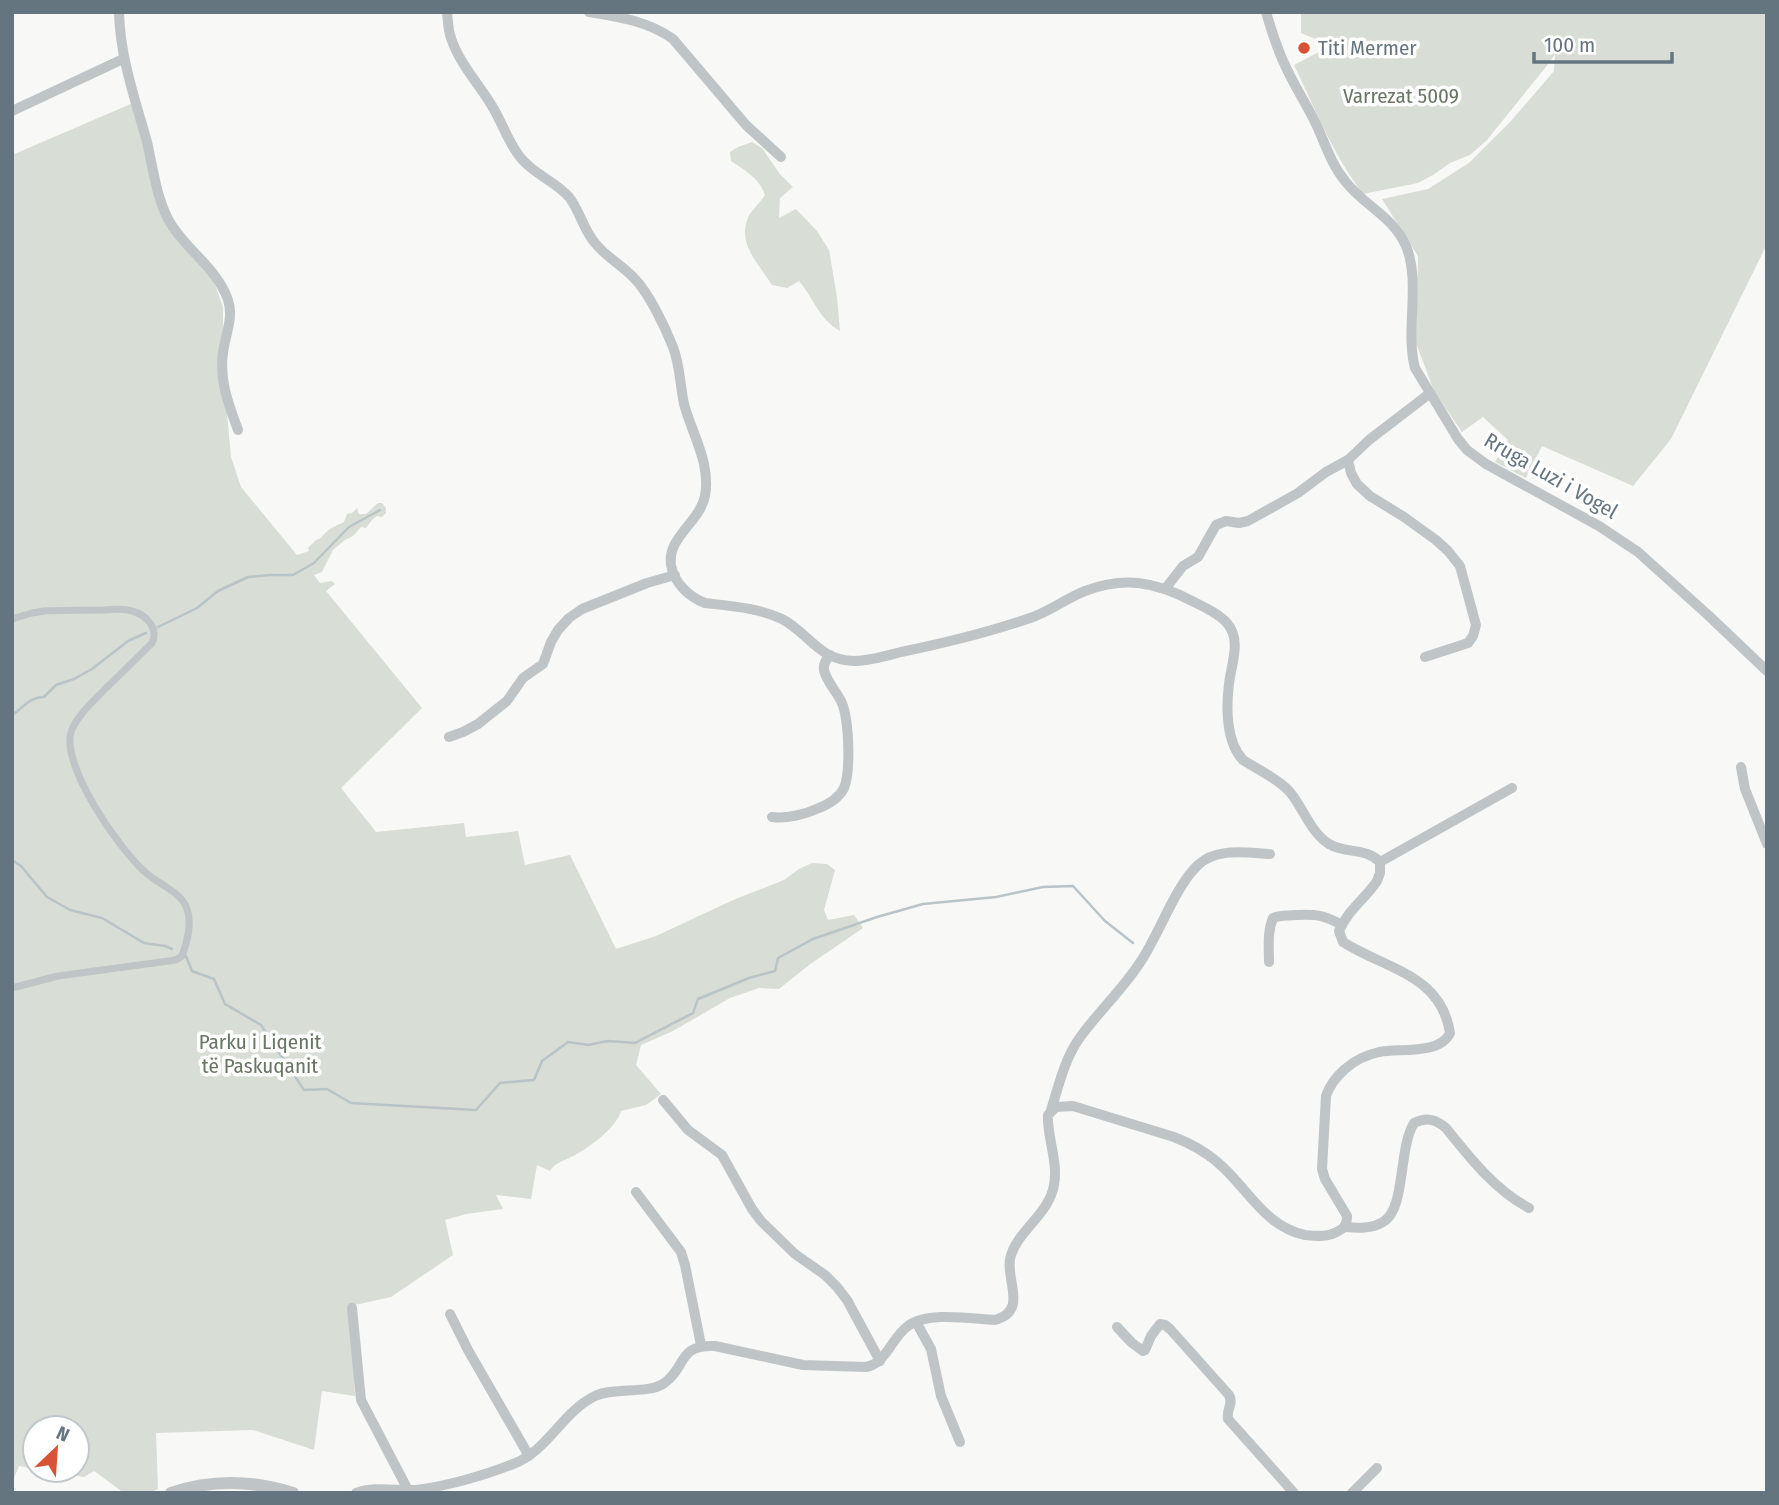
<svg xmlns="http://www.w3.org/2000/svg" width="1779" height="1505" viewBox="0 0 1779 1505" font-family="'Fira Sans Condensed',sans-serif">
<rect width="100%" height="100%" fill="#f8f8f6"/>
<g fill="#d8ddd5">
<path d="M1301 12H1767V244L1671 439 1633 486 1542 446 1526 478 1495 462 1508 440 1483 417 1462 432 1434 391 1416 343 1418 256 1382 199 1428 189 1469 163 1511 121 1554 71 1555 54 1549 63 1487 140 1470 155 1450 163 1433 175 1418 183 1363 194C1333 154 1315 109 1294 65L1319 52 1320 41 1301 33Z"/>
<path d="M133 103 157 200 213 279 223 307V392L226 403 231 457 241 487 297 555 309 551 308 548 316 540 321 538C326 530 335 526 344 522L347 514 352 513 357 508 359 514H366L378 503H382L386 508V513L382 517 377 516 372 520 366 528 361 527 353 536 345 540 333 550 322 572 314 575 320 583 332 581 335 584 326 591 422 708 341 788 376 832 464 823 466 837 518 831 525 865 570 855 616 949 656 936 733 900 784 880 799 869 812 863 827 864 835 870 824 910 828 920 854 915 863 928 809 965 779 989 759 988 730 998 673 1031 641 1045 636 1065 661 1094 646 1105 621 1111C616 1129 585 1151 567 1159 559 1163 555 1163 550 1171L537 1165 531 1199 496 1195 503 1209 466 1214 445 1220 453 1255 391 1297 350 1306 355 1396 322 1391 314 1450 253 1430 156 1433 158 1489 149 1493H124L94 1471 84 1477 42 1470H77V1428H35V1469L19 1466 12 1483V155Z"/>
<path d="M752 142 762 148 779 173 793 187 780 198 779 218 796 209 817 231 829 250 837 297 840 331C818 318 815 300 799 281L787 288 772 285C759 264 737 244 748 218 749 213 761 202 765 195 760 179 745 170 731 161L730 152 738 147Z"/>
</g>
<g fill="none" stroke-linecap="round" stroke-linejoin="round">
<g stroke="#b8c4c7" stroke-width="2.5">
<polyline points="158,627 197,608 218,591 248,577 270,575 293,575 314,563 349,527 380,510"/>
<path d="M12 715C24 707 30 697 44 697L56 685 74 679 92 669 128 641 146 633"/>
<polyline points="12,860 21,866 47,897 70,910 102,918 144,943 165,946 172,949"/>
<polyline points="186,956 192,971 214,979 225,1004 261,1025 304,1090 327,1089 351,1103 476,1110 500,1083 534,1080 542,1061 568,1042 588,1045 608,1041 635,1043 693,1013 698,999 749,978 775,971 778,958 813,939 877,917 923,904 996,897 1043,887 1073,886 1105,921 1133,943"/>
</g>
<path stroke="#bfc4c7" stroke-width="7" d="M12 619 32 613 44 611C64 610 84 610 105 610 114 609 124 608 132 611 147 615 159 629 152 643 137 658 122 673 106 688 94 701 80 712 72 729 58 762 119 849 144 871 157 884 181 891 187 909 192 923 187 943 182 956L176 960 58 976 12 988"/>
<g stroke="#bfc4c7" stroke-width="10">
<path d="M119 12C120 57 135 99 147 142 153 168 156 195 168 219 184 249 217 267 228 300 234 318 225 335 223 353 219 381 229 405 238 430"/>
<path d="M589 12C619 17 648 21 673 39L746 125 781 157"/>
<path d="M1266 12C1271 29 1276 46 1284 63 1293 84 1306 103 1316 124 1325 143 1331 164 1345 181 1364 206 1392 215 1406 246 1421 282 1405 331 1415 368L1458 439 1467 450 1486 464 1599 526 1638 552 1708 615 1767 671"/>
<polyline points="12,111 123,59"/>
<polyline points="1348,460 1351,473 1357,484 1370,496 1404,517 1436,540 1448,551 1460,566 1476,625 1473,636 1468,643 1425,657"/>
<polyline points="1165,589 1183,566 1198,557 1216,525 1226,521 1239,523 1248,521 1298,493 1326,472 1348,460 1369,440 1429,394"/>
<polyline points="449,737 463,732 478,724 507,701 523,678 543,664 551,642 558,630 569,618 582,609 647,583 675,575"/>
<polyline points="1741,767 1745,789 1767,844"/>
<path d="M772 817C787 819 806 814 819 808 829 804 839 798 844 788 851 771 849 721 842 703 837 692 826 681 824 670 823 664 826 660 830 655"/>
<polyline points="1380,862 1512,788"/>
<path d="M1269 962C1269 948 1267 932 1273 918 1280 915 1288 916 1296 915 1316 914 1324 915 1342 925"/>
<polyline points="663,1100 688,1130 722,1155 752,1209 761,1221 795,1254 825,1275 837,1287 847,1300 880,1361"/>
<path d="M1051 1110C1059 1085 1065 1057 1081 1036 1100 1010 1124 988 1141 961 1159 934 1176 885 1198 865 1217 847 1247 853 1270 854"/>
<polyline points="636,1192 681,1252 685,1265 701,1345"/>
<path d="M1345 1227C1357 1228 1372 1229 1383 1222 1406 1209 1398 1149 1414 1123 1427 1117 1435 1119 1446 1128 1470 1158 1495 1190 1529 1208"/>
<polyline points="352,1308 361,1400 408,1490"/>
<polyline points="450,1314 468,1350 529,1456"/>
<polyline points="916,1322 931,1349 941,1396 960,1442"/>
<path d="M1117 1327 1132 1343 1143 1351 1145 1350 1151 1336 1160 1324 1165 1325 1170 1329 1229 1395C1234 1404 1226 1409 1228 1419L1294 1493"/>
<path d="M356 1493C375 1486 395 1491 415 1490 444 1487 486 1475 513 1464 548 1451 562 1412 595 1396 615 1387 647 1394 663 1384 687 1368 677 1344 715 1346L803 1365 866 1367C887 1363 891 1338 908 1326 928 1311 972 1319 995 1320 1028 1311 1006 1281 1010 1259 1016 1231 1049 1215 1054 1185 1058 1164 1049 1142 1048 1121V1115L1056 1107 1073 1106 1174 1137C1189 1143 1203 1150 1216 1161 1247 1186 1263 1226 1305 1235 1315 1236 1323 1237 1332 1234 1342 1230 1347 1227 1347 1216L1325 1179 1322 1169 1326 1096C1330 1084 1336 1077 1345 1069 1355 1060 1366 1055 1379 1052 1399 1048 1440 1055 1450 1033 1441 974 1385 969 1343 942L1339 931C1347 911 1366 898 1377 881L1380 873V862C1366 847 1345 854 1329 844 1310 832 1303 807 1289 791 1277 778 1257 769 1243 760 1226 742 1226 708 1229 684 1231 665 1242 640 1227 623 1218 613 1204 607 1192 601 1156 582 1125 576 1085 591 1067 598 1052 610 1033 617 990 632 945 643 901 652 886 656 869 661 854 661 818 660 809 633 782 619 759 608 730 606 705 603 689 597 674 583 671 565 667 537 700 522 705 496 711 463 692 434 684 404 680 385 680 365 673 347 665 327 649 293 634 278 622 265 606 257 595 243 583 229 580 211 569 197 555 181 533 174 520 157 508 142 502 122 492 106 479 84 459 63 451 38 448 30 448 21 447 12"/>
<polyline points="1352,1493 1377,1468"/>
</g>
<path stroke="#bfc4c7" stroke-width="12" d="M171 1493C212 1479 252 1480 293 1493"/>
</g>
<circle fill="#d85235" stroke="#fff" stroke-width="2.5" cx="1304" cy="48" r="7"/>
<g text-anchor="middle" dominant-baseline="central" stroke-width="7" stroke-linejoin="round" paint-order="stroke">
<g font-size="21" fill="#65757f" stroke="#fff" text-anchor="start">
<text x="1318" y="48">Titi Mermer</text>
</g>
<g font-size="21" fill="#687763" stroke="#fff">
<text x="1401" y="96">Varrezat 5009</text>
<text x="260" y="1042">Parku i Liqenit<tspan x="260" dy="24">të Paskuqanit</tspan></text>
</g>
<g font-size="21" fill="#65757f" stroke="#fff">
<text transform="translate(1551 476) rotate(30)">Rruga Luzi i Vogel</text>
</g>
</g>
<rect width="1779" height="1505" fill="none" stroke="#65757f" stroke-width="28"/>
<g transform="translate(56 1449) rotate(25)"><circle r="33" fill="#ffffff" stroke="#c1c8cc" stroke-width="2"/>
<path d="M0-5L12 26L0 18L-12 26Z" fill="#d85235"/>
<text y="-10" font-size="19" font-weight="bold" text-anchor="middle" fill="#65757f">N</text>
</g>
<path d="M1534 52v10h138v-10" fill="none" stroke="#65757f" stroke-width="3.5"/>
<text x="1544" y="52" font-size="21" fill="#65757f" stroke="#ffffff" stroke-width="5" paint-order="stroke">100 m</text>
</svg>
